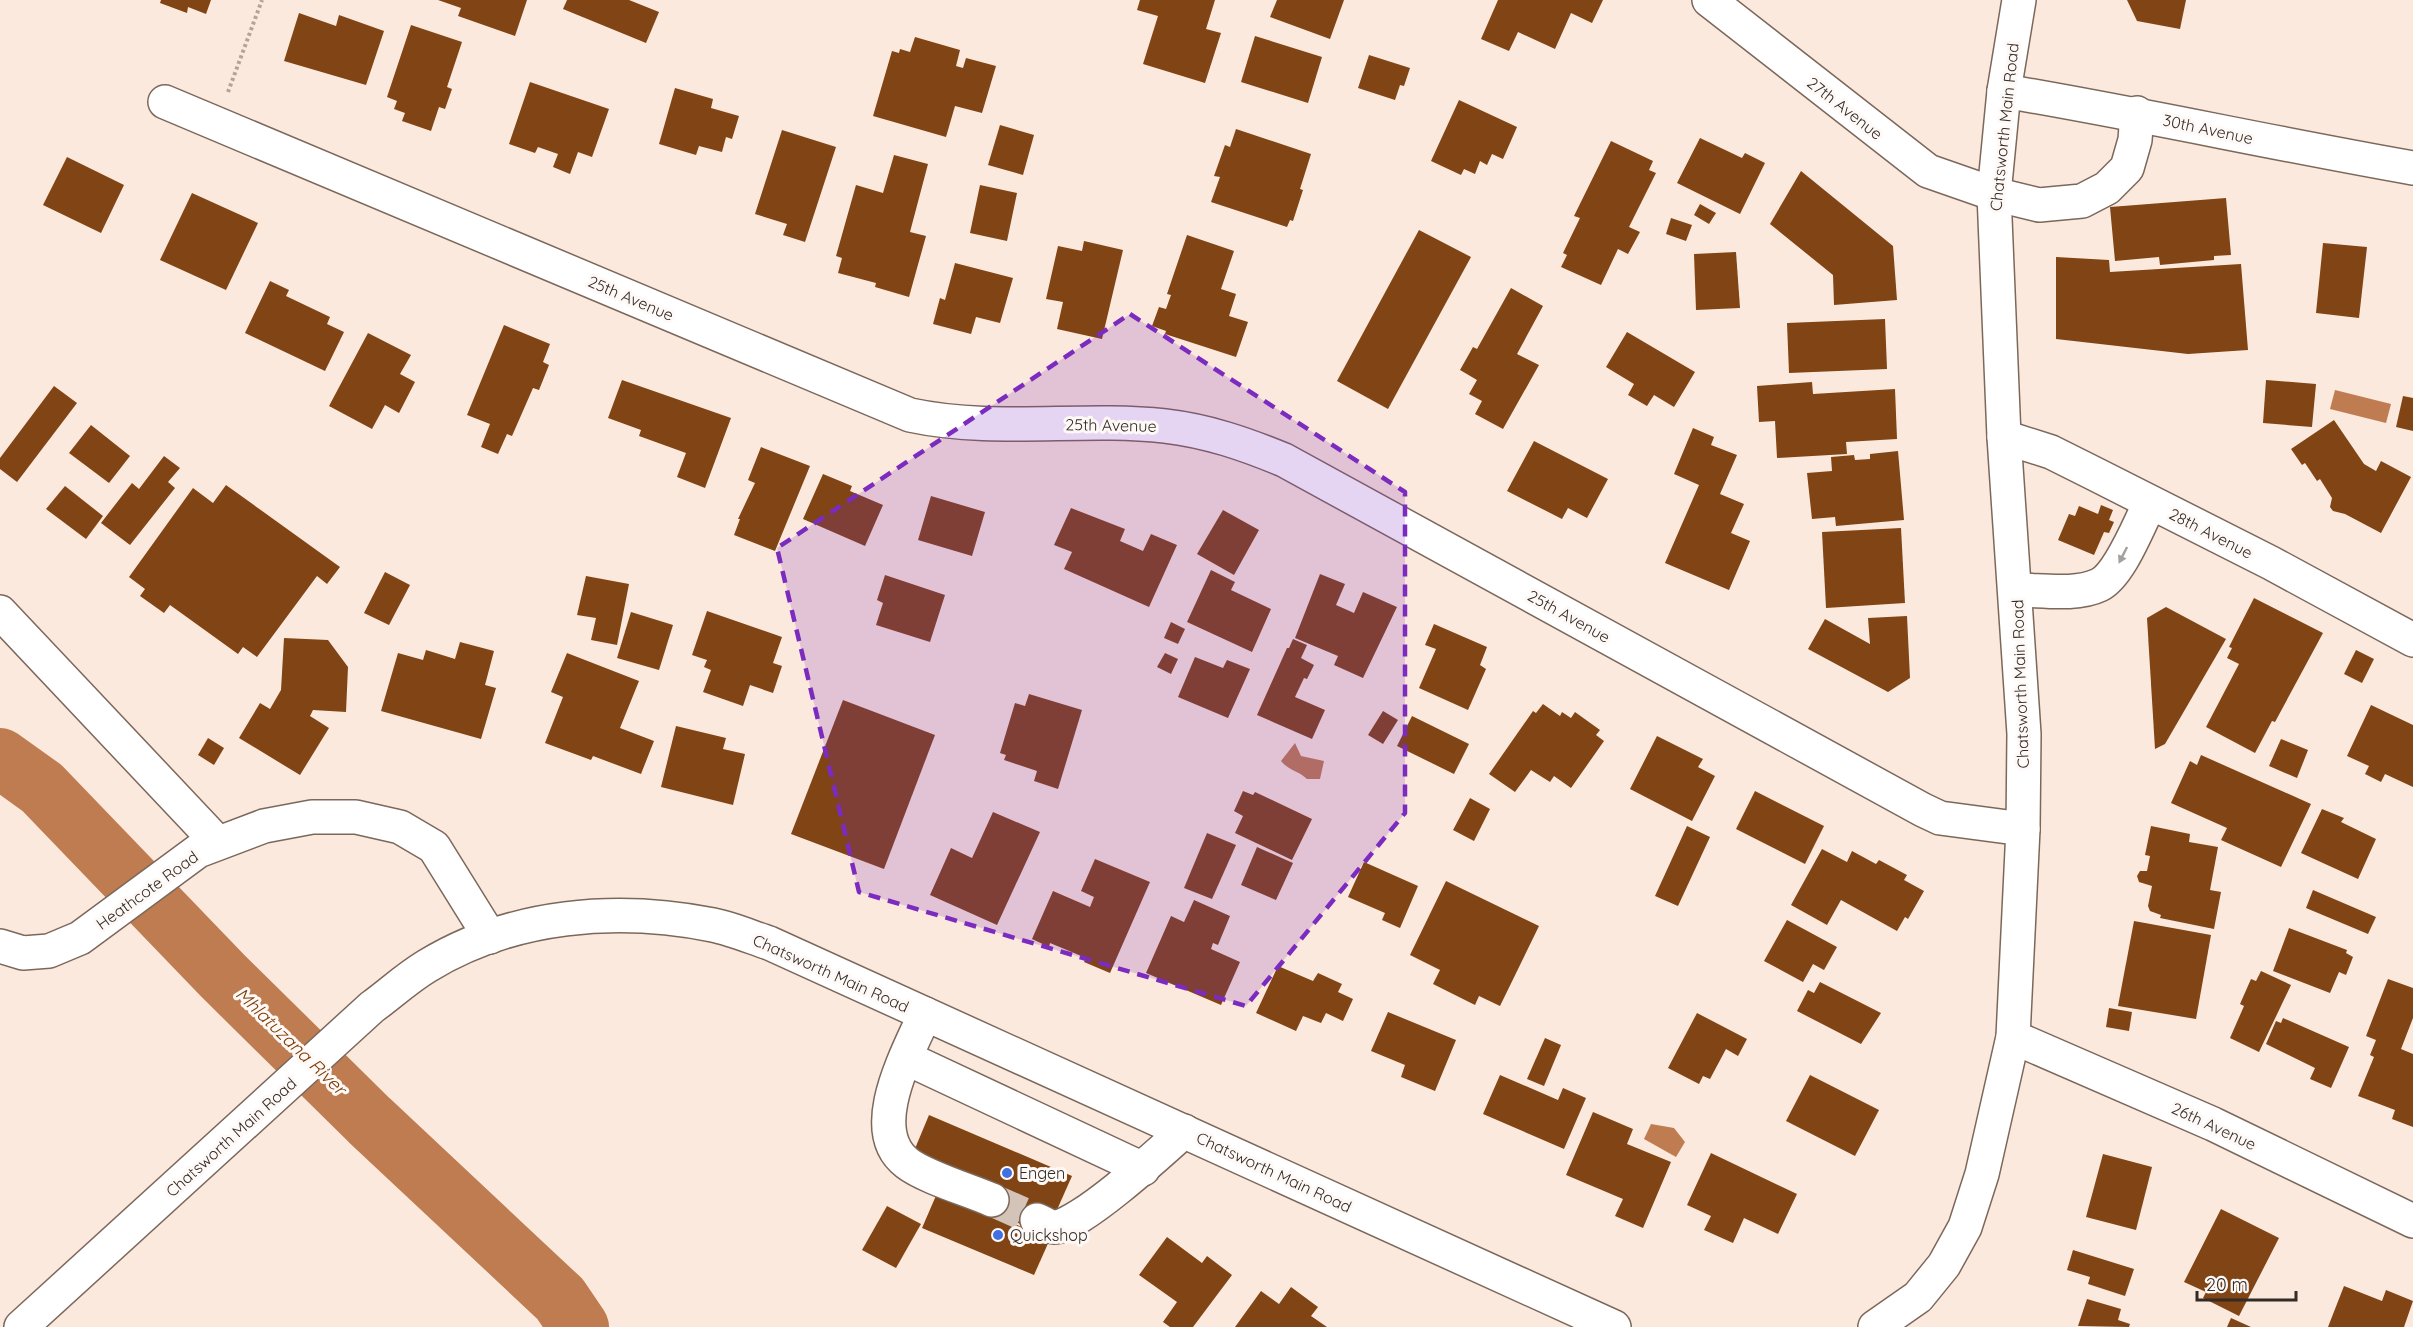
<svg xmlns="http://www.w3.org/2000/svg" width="2413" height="1327" viewBox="0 0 2413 1327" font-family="Quicksand,sans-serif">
<rect width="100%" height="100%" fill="#fce9dd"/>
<g fill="#be7c50">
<polygon points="2335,390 2391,404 2386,423 2330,409"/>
<path d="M1295 743 1301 756 1324 761 1320 779H1307C1299 771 1289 771 1281 761Z"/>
<polygon points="1651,1124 1674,1128 1685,1142 1676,1157 1644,1139"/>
</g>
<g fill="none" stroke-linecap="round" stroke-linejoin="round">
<polyline stroke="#be7c50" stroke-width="60" points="0,758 42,788 223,976 369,1120 560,1299 579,1327"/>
</g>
<g fill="#814414">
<polygon points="161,0 211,0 206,14 188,7 187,13 160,3"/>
<polygon points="438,0 527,0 515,36 458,16 461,8"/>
<polygon points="567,0 629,0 659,12 646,43 563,9"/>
<polygon points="1140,0 1215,0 1206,29 1221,33 1205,83 1143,64 1158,16 1137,10"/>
<polygon points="1277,0 1344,0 1330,39 1270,17"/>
<polygon points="1498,0 1603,0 1592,23 1571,13 1555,49 1518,32 1509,51 1481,39"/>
<polygon points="2127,0 2186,0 2180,29 2137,21"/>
<polygon points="299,13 336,26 339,15 384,31 366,85 284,61"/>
<polygon points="411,25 462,42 447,87 452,89 445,109 439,107 431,131 402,121 405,113 394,109 397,101 387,97"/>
<polygon points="1255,36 1322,57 1308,103 1241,82"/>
<polygon points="915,37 960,50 956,66 963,68 966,58 996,66 982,113 955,106 946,137 873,116 892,51 899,53 900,49 910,52"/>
<polygon points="1369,55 1410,68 1404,86 1400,85 1395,100 1358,88"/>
<polygon points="530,82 609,109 592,157 578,152 570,174 553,167 558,154 538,147 535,153 509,144"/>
<polygon points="675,88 713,99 711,108 739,116 732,139 726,137 722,152 699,146 696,155 659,144"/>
<polygon points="1459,100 1517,127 1503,159 1492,154 1487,165 1480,161 1475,174 1464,169 1461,175 1431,161"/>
<polygon points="1000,125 1034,135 1023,175 988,165"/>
<polygon points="1236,129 1311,154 1300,189 1303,190 1293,221 1290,220 1287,227 1211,202 1220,177 1214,176 1225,145 1230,147"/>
<polygon points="782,130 836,147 805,242 783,235 787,224 755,214"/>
<polygon points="1700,138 1742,158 1745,153 1765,163 1740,214 1677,183"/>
<polygon points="1611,141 1653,161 1649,170 1656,173 1629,227 1640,232 1628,254 1618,249 1601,285 1561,267 1567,255 1563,253 1580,218 1574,216"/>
<polygon points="894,155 928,164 910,232 926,236 909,297 875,287 876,283 838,273 842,258 836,256 856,185 883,193"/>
<polygon points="67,157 124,185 101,233 43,205"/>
<polygon points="1801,171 1893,246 1897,300 1834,305 1833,275 1770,224"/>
<polygon points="980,185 1017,193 1007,241 970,233"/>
<polygon points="192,193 258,223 226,290 160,260"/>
<polygon points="2226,198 2231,255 2214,256 2214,260 2160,265 2159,257 2115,261 2110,207"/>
<polygon points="1700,204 1716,213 1709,224 1694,215"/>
<polygon points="1671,218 1692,225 1686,241 1666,234"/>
<polygon points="1419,230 1471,257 1388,409 1337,381"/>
<polygon points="1187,235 1234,251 1221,289 1236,294 1229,316 1248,322 1236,357 1165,334 1166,331 1152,326 1159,307 1166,309 1171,295 1167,294"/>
<polygon points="1084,241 1123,250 1102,339 1057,329 1063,302 1046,299 1058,246 1082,251"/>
<polygon points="2323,243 2367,247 2359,318 2316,313"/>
<polygon points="1736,252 1740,308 1696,310 1694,254"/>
<polygon points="2056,257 2109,260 2110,272 2241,264 2248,350 2188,354 2056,339"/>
<polygon points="955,263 1013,278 1000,323 976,317 971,334 933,324 940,298 945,300"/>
<polygon points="270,281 289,290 286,296 330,317 327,324 344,332 325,371 245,333"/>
<polygon points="1511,288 1543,306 1517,354 1539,365 1503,429 1475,414 1482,401 1469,394 1477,380 1460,370 1473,347 1477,349"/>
<polygon points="1885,319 1887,369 1789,373 1787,323"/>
<polygon points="504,325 550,344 543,362 549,365 539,390 533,388 512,436 507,434 498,454 481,447 490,424 467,415"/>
<polygon points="1627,332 1695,372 1674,407 1654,395 1647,406 1628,395 1634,384 1606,367"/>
<polygon points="368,333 411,355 400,374 415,382 399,413 385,405 372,429 329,406"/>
<polygon points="622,380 731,418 705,488 677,477 686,453 639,436 641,430 608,418"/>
<polygon points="2266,380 2316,384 2312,427 2263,423"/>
<polygon points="1812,382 1813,394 1895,389 1897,439 1846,442 1847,454 1777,458 1775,421 1759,422 1757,386"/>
<polygon points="54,386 77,403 17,482 0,469 0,458"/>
<polygon points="2403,396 2413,398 2413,431 2396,427"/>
<polygon points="2334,420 2364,464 2376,471 2381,461 2411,477 2381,533 2345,514 2333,511 2330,507 2332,498 2320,479 2317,481 2305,463 2302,465 2291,449"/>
<polygon points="91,425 130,456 109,483 69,453"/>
<polygon points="1693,428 1714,437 1711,445 1737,455 1720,494 1744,504 1731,533 1750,541 1729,590 1665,563 1699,485 1674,474"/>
<polygon points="1534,441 1608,479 1587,518 1568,508 1562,519 1507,491"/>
<polygon points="761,447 810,466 775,551 734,535 740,519 738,519 755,483 748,480"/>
<polygon points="1898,451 1904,520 1836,526 1835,517 1812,519 1807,473 1832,471 1831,457 1854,455 1855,460 1870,459 1870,454"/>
<polygon points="164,456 180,468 168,482 175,488 130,545 101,523 132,483 139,489"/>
<polygon points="823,474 852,486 850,491 883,505 865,546 803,519"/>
<polygon points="226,485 340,567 327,584 317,576 257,657 243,647 238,654 170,605 164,613 140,596 145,589 129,577 193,488 213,503"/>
<polygon points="65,486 103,516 86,539 46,509"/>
<polygon points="931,496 985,512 972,556 918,540"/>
<polygon points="2101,505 2113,510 2109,520 2114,522 2109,533 2104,532 2094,555 2058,540 2069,514 2075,516 2079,506 2098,514"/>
<polygon points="1071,508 1125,529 1120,541 1143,551 1151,534 1177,545 1149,607 1064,569 1072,552 1054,545"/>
<polygon points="1223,510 1259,530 1234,575 1197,554"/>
<polygon points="1901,528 1905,603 1826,608 1822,532"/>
<polygon points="1211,570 1235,582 1231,590 1271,609 1252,652 1187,622"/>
<polygon points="385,572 410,585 389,625 364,613"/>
<polygon points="1320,574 1345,584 1336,605 1354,613 1363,592 1397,607 1363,678 1334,665 1338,656 1295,638"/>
<polygon points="885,575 945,595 930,642 876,625 883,603 877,600"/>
<polygon points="586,576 629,584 617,645 591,640 596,618 577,615"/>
<polygon points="2254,598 2323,633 2275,722 2272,721 2255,753 2206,727 2239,664 2227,658 2232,648 2229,647"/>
<polygon points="2166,607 2226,639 2165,744 2155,749 2147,618"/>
<polygon points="707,611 782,637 773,663 782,666 773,693 750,685 743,706 703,692 711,670 704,667 707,660 692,655"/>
<polygon points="631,612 673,625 659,670 617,658"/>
<polygon points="1907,616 1910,678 1888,692 1808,649 1825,619 1870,644 1868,618"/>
<polygon points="1171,622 1185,629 1178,644 1164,638"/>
<polygon points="1434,624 1487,647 1480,665 1486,669 1468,710 1419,688 1436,649 1425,645"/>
<polygon points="284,638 328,640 348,667 346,712 313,710 310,716 329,728 300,775 239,738 260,703 270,709 281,690"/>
<polygon points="1293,639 1307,645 1301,658 1314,665 1307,679 1304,678 1295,697 1325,710 1312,739 1257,715 1287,648 1289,648"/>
<polygon points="460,642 494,651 485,685 496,688 481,739 381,711 398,653 423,660 426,650 455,659"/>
<polygon points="2356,650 2374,659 2362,683 2344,674"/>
<polygon points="567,653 639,681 620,728 654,741 641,774 593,756 591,760 545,743 563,697 551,692"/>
<polygon points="1165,653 1178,659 1171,674 1157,667"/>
<polygon points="1195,657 1223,668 1227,660 1250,669 1228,718 1178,697"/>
<polygon points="1029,694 1082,710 1058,789 1034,781 1037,771 1004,760 1006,755 1000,753 1015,703 1025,706"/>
<polygon points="843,700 935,735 884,869 791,834"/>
<polygon points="1543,704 1560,716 1562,712 1571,718 1575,712 1600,730 1596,735 1604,741 1571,788 1554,776 1550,782 1531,770 1515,792 1489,774 1533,711 1536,713"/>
<polygon points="2371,705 2413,725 2413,787 2385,774 2381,782 2365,774 2369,766 2347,756"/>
<polygon points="1383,711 1398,720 1383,744 1368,735"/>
<polygon points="1412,716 1469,744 1454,774 1397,746"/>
<polygon points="676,726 726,738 723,749 745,754 733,805 661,787"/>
<polygon points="1657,736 1703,759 1698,767 1715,776 1692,821 1630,789"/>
<polygon points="208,738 224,748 214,765 198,755"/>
<polygon points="2281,739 2308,750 2297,778 2269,766"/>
<polygon points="2201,755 2311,804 2281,867 2221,840 2227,828 2171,803 2190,761 2197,765"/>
<polygon points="1243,791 1253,795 1255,792 1312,819 1292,860 1235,833 1243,816 1234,811"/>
<polygon points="1755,791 1824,826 1805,864 1736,829"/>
<polygon points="1470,798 1490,809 1474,841 1453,830"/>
<polygon points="2322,809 2344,818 2341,822 2376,839 2358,879 2301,853"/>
<polygon points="993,812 1040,832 997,925 930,895 951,848 972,858"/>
<polygon points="1687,826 1710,837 1678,906 1655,896"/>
<polygon points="2151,826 2190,834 2189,842 2218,847 2210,890 2221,892 2214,929 2160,918 2161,915 2150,911 2148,906 2152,886 2139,882 2137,876 2140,871 2147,871 2150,856 2145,855"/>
<polygon points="1207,833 1236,845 1212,899 1184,888"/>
<polygon points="1257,847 1293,863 1276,900 1241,885"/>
<polygon points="1822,849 1847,862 1852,851 1876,864 1879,860 1907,875 1904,880 1924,891 1908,919 1905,917 1897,931 1841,900 1827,925 1791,905"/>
<polygon points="1095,859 1150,882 1110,973 1084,962 1086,958 1050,943 1049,947 1032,939 1053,891 1090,907 1094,897 1081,891"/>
<polygon points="1364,862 1418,886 1400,928 1382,920 1385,913 1348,897"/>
<polygon points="1446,881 1539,926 1500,1006 1479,996 1475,1005 1433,984 1440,970 1410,955"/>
<polygon points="2313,890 2376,917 2368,934 2306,908"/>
<polygon points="1194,900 1230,916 1218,945 1213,943 1211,949 1240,962 1221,1005 1146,973 1171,916 1184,922"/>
<polygon points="1787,920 1837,947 1824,970 1813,964 1803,982 1764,961"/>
<polygon points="2134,921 2211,935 2196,1019 2118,1006"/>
<polygon points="2289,928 2347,950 2346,953 2353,957 2346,975 2339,972 2330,993 2273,971"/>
<polygon points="1278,966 1313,981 1318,973 1342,984 1338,992 1353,999 1343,1021 1326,1013 1321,1023 1303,1016 1296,1031 1256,1013"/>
<polygon points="2261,971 2291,985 2259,1052 2230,1038 2244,1006 2240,1004 2251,979 2256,981"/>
<polygon points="2388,979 2413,988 2413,1018 2401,1049 2413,1054 2413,1127 2392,1119 2395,1110 2358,1096 2374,1057 2370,1055 2376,1040 2366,1036"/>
<polygon points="1820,982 1881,1013 1861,1044 1797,1011 1808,990 1814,993"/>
<polygon points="2109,1008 2132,1012 2129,1031 2106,1027"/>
<polygon points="1388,1012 1456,1040 1435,1091 1401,1077 1405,1065 1371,1051"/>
<polygon points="1697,1013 1747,1039 1738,1056 1726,1049 1710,1079 1703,1076 1699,1084 1668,1068"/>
<polygon points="2283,1018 2349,1047 2331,1088 2310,1079 2315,1068 2266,1044 2276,1021 2281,1023"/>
<polygon points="1545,1038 1561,1045 1544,1086 1527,1079"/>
<polygon points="1500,1075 1558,1100 1563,1088 1586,1098 1564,1149 1483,1114"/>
<polygon points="1810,1075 1879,1110 1855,1156 1786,1121"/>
<polygon points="1593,1112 1633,1129 1627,1144 1671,1162 1643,1228 1615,1216 1623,1199 1566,1175"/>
<polygon points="929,1115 1072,1176 1056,1212 1033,1229 988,1211 914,1151"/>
<polygon points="1711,1153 1797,1194 1778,1234 1744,1218 1733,1243 1704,1230 1711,1216 1687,1205"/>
<polygon points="2103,1154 2152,1167 2136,1230 2086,1217"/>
<polygon points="938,1191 1050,1239 1034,1275 922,1228"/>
<polygon points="887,1206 921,1224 896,1268 862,1250"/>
<polygon points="2221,1209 2279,1238 2239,1316 2203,1298 2206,1292 2184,1282"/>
<polygon points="1167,1237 1202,1263 1207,1256 1232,1275 1193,1327 1170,1327 1163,1322 1177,1302 1139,1275"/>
<polygon points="2073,1250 2134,1269 2125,1296 2088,1284 2090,1277 2067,1270"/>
<polygon points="2344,1286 2382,1301 2386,1290 2413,1301 2404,1327 2328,1327"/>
<polygon points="1291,1287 1318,1307 1311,1316 1327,1327 1235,1327 1261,1291 1279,1304"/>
<polygon points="2087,1299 2121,1309 2118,1320 2130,1324 2129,1327 2078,1326"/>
<polygon points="2231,1318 2251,1327 2227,1327"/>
</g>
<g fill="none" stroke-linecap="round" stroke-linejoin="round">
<polyline stroke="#d4c3b8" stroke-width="33" stroke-dasharray="33 16" stroke-linecap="butt" points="992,1200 1037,1220"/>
<g stroke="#7c685b" stroke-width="36">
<g id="minor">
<polyline points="1709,0 1928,171 1994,194 2039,205 2082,201 2107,188 2127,168 2135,140 2137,113"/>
<path d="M2004 91C2141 114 2276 144 2413 168"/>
<path d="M165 102 910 415C994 433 1081 417 1165 426 1208 431 1245 444 1284 460L1923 810 1940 818 2023 829"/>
<polyline points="2004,437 2051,452 2093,473 2271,563 2413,640"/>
<path d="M2016 590C2041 590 2076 596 2099 585 2120 575 2139 524 2150 503"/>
<polyline points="0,612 217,842"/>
<polyline points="0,946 23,953 49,951 80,938 198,851 264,826 312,817 356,817 400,827 434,847 490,937"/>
<path d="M925 1014C908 1053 864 1130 907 1163 925 1177 969 1190 992 1200"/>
<polyline points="2013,1037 2213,1124 2413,1221"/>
<polyline points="906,1058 1143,1169"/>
<path d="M1037 1220C1042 1222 1049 1227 1054 1227 1079 1227 1163 1150 1184 1131"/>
<path d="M21 1327 372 1007C390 994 407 978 427 966 512 914 617 906 713 925 732 929 751 937 769 943L1614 1327"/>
<polyline points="1875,1327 1918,1297 1944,1265 1965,1227 1982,1174 2013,1037 2023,829 2024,734 2004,437 1994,194 2004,91 2019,0"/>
</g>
</g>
<polyline stroke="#b3a49b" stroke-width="4" stroke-dasharray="3 3" stroke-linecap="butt" points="228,92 262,0"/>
<use href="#minor" stroke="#fff" stroke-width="33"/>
</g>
<defs><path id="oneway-solid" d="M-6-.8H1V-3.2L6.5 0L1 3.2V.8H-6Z" transform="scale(1.5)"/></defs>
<use fill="#a3a09d" href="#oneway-solid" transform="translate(2123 555) rotate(117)"/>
<path fill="#7b2cbf" fill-opacity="0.2" stroke="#7b2cbf" stroke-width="4.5" stroke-dasharray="12 8" stroke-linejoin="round" d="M1130 314 1405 492V813L1246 1006 859 892 777 548Z"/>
<g fill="#4070e1" stroke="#fef9f7" stroke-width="2">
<circle cx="1007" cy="1173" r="6"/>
<circle cx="998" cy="1235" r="6"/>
</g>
<g text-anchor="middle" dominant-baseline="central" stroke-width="6" stroke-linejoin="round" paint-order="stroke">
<g font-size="16" fill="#332b25" stroke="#fef9f7">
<text transform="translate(1845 108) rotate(38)">27th Avenue</text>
<text transform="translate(2004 127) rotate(-84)">Chatsworth Main Road</text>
<text transform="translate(2208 129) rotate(12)">30th Avenue</text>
<text transform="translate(631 298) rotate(23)">25th Avenue</text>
<text transform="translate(1111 425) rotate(1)">25th Avenue</text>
<text transform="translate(2211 533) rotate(27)">28th Avenue</text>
<text transform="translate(1569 616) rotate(29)">25th Avenue</text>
<text transform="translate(2020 684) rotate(-92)">Chatsworth Main Road</text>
<text transform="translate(147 890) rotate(-36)">Heathcote Road</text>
<text transform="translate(831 973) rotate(24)">Chatsworth Main Road</text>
<text transform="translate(2214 1126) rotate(25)">26th Avenue</text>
<text transform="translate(231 1137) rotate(-42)">Chatsworth Main Road</text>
<text transform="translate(1274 1172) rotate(25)">Chatsworth Main Road</text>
</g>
<g font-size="16" fill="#332b25" stroke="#fef9f7" text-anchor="start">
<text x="1019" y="1173">Engen</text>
<text x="1010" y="1235">Quickshop</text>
</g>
<g font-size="18" font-style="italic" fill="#7c3d05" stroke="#fef9f7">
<text transform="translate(291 1041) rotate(44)">Mhlatuzana River</text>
</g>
</g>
<path d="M2197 1291v9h99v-9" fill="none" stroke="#332b25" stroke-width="3"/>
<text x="2206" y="1291" font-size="18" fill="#332b25" stroke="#fef9f7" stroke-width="4.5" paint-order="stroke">20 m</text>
</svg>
